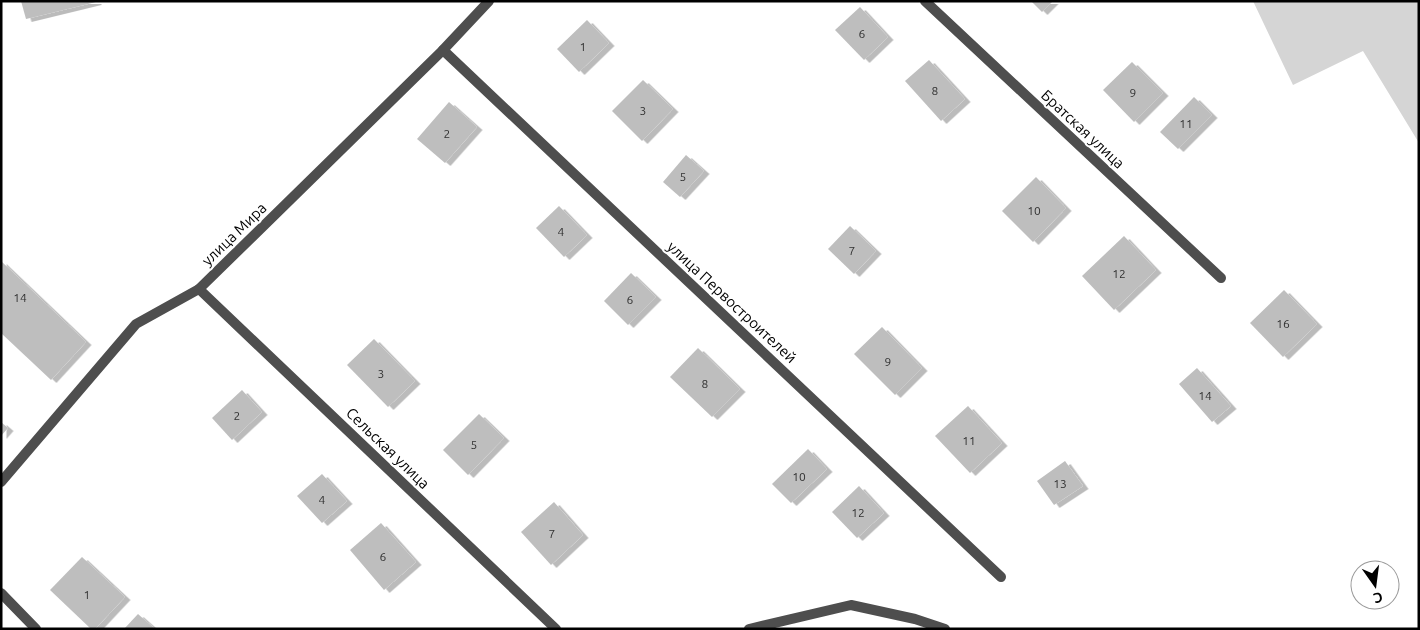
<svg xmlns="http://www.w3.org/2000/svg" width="1420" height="630" viewBox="0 0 1420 630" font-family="Ubuntu,sans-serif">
<defs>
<filter id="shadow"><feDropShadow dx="5.5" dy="3" stdDeviation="0" flood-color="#0004"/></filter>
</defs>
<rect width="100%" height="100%" fill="#fff"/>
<polygon fill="#d5d5d5" points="1253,1 1419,1 1419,143 1363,51 1293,85"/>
<g fill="#bebebe" filter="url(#shadow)">
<polygon points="21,1 96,1 96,2 26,19"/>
<polygon points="1031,1 1053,1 1042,12"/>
<polygon points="860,7 888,37 864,60 835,30"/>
<polygon points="587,20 609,43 579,72 557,49"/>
<polygon points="929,60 965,99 941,121 905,81"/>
<polygon points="1132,62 1163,93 1134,122 1103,90"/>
<polygon points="643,80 673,109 642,141 612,111"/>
<polygon points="1194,97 1212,115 1178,149 1160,132"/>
<polygon points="449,102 477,127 445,163 417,139"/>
<polygon points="686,155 704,171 680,197 663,182"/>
<polygon points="1036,177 1066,208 1033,242 1002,211"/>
<polygon points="559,206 587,235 564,257 536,228"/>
<polygon points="850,226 876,251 854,274 828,249"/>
<polygon points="1124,236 1156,270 1114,310 1082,276"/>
<polygon points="1,261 86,342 51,380 1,333"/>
<polygon points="631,273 656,297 628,325 604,301"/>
<polygon points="1284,290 1317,324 1283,357 1250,323"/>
<polygon points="882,327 922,368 895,395 854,354"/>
<polygon points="374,339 415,381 388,407 347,365"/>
<polygon points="698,348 740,389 712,417 670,377"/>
<polygon points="1197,368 1231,406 1212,422 1179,384"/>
<polygon points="242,390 262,412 232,440 212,418"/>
<polygon points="968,406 1002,443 970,473 935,436"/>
<polygon points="479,414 504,438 468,475 443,450"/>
<polygon points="1,422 8,428 1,436"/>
<polygon points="808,449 827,469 791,503 772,484"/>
<polygon points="1065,461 1083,486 1054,505 1037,481"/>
<polygon points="322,474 347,501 322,523 297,496"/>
<polygon points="859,486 884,513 857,538 832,512"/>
<polygon points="554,502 583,535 551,565 521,532"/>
<polygon points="381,523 416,562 384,590 350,550"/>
<polygon points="82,557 125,597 95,629 91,629 50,590"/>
<polygon points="138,614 155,629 124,629"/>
</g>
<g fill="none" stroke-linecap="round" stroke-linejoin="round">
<polyline stroke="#4e4e4e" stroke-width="10" points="749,629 851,605 915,619 945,629"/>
<g stroke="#4e4e4e" stroke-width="10">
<polyline points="925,1 1221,278"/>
<polyline points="443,50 1001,577"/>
<polyline points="199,289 556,629"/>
<polyline points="1,482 136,324 199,289 443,50 489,1"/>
<polyline points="1,593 36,629"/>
</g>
</g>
<g text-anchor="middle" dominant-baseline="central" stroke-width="4" stroke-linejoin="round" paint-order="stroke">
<g font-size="12" fill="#303030">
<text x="862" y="33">6</text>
<text x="583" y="46">1</text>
<text x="935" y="90">8</text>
<text x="1133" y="92">9</text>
<text x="643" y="110">3</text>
<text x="1186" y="123">11</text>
<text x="447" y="133">2</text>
<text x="683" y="176">5</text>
<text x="1034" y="210">10</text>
<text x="561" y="231">4</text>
<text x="852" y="250">7</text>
<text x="1119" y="273">12</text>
<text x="20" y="297">14</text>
<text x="630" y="299">6</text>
<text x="1283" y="323">16</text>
<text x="888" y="361">9</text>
<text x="381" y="373">3</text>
<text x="705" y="383">8</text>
<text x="1205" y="395">14</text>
<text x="237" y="415">2</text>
<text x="969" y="440">11</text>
<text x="474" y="444">5</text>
<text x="799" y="476">10</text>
<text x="1060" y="483">13</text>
<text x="322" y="499">4</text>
<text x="858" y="512">12</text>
<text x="552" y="533">7</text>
<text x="383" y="556">6</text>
<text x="87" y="594">1</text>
</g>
<g font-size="15" fill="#000" stroke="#fff">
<text transform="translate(1083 129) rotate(43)">Братская улица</text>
<text transform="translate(234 234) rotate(-44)">улица Мира</text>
<text transform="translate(732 302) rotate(43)">улица Первостроителей</text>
<text transform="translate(388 448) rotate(44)">Сельская улица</text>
</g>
</g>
<rect width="1420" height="630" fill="none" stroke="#000000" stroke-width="5"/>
<g transform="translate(1375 585) rotate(166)"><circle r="24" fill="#ffffff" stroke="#999999"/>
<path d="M0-4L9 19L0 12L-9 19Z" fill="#000000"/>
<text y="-8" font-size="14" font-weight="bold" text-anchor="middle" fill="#000000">С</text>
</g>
</svg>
